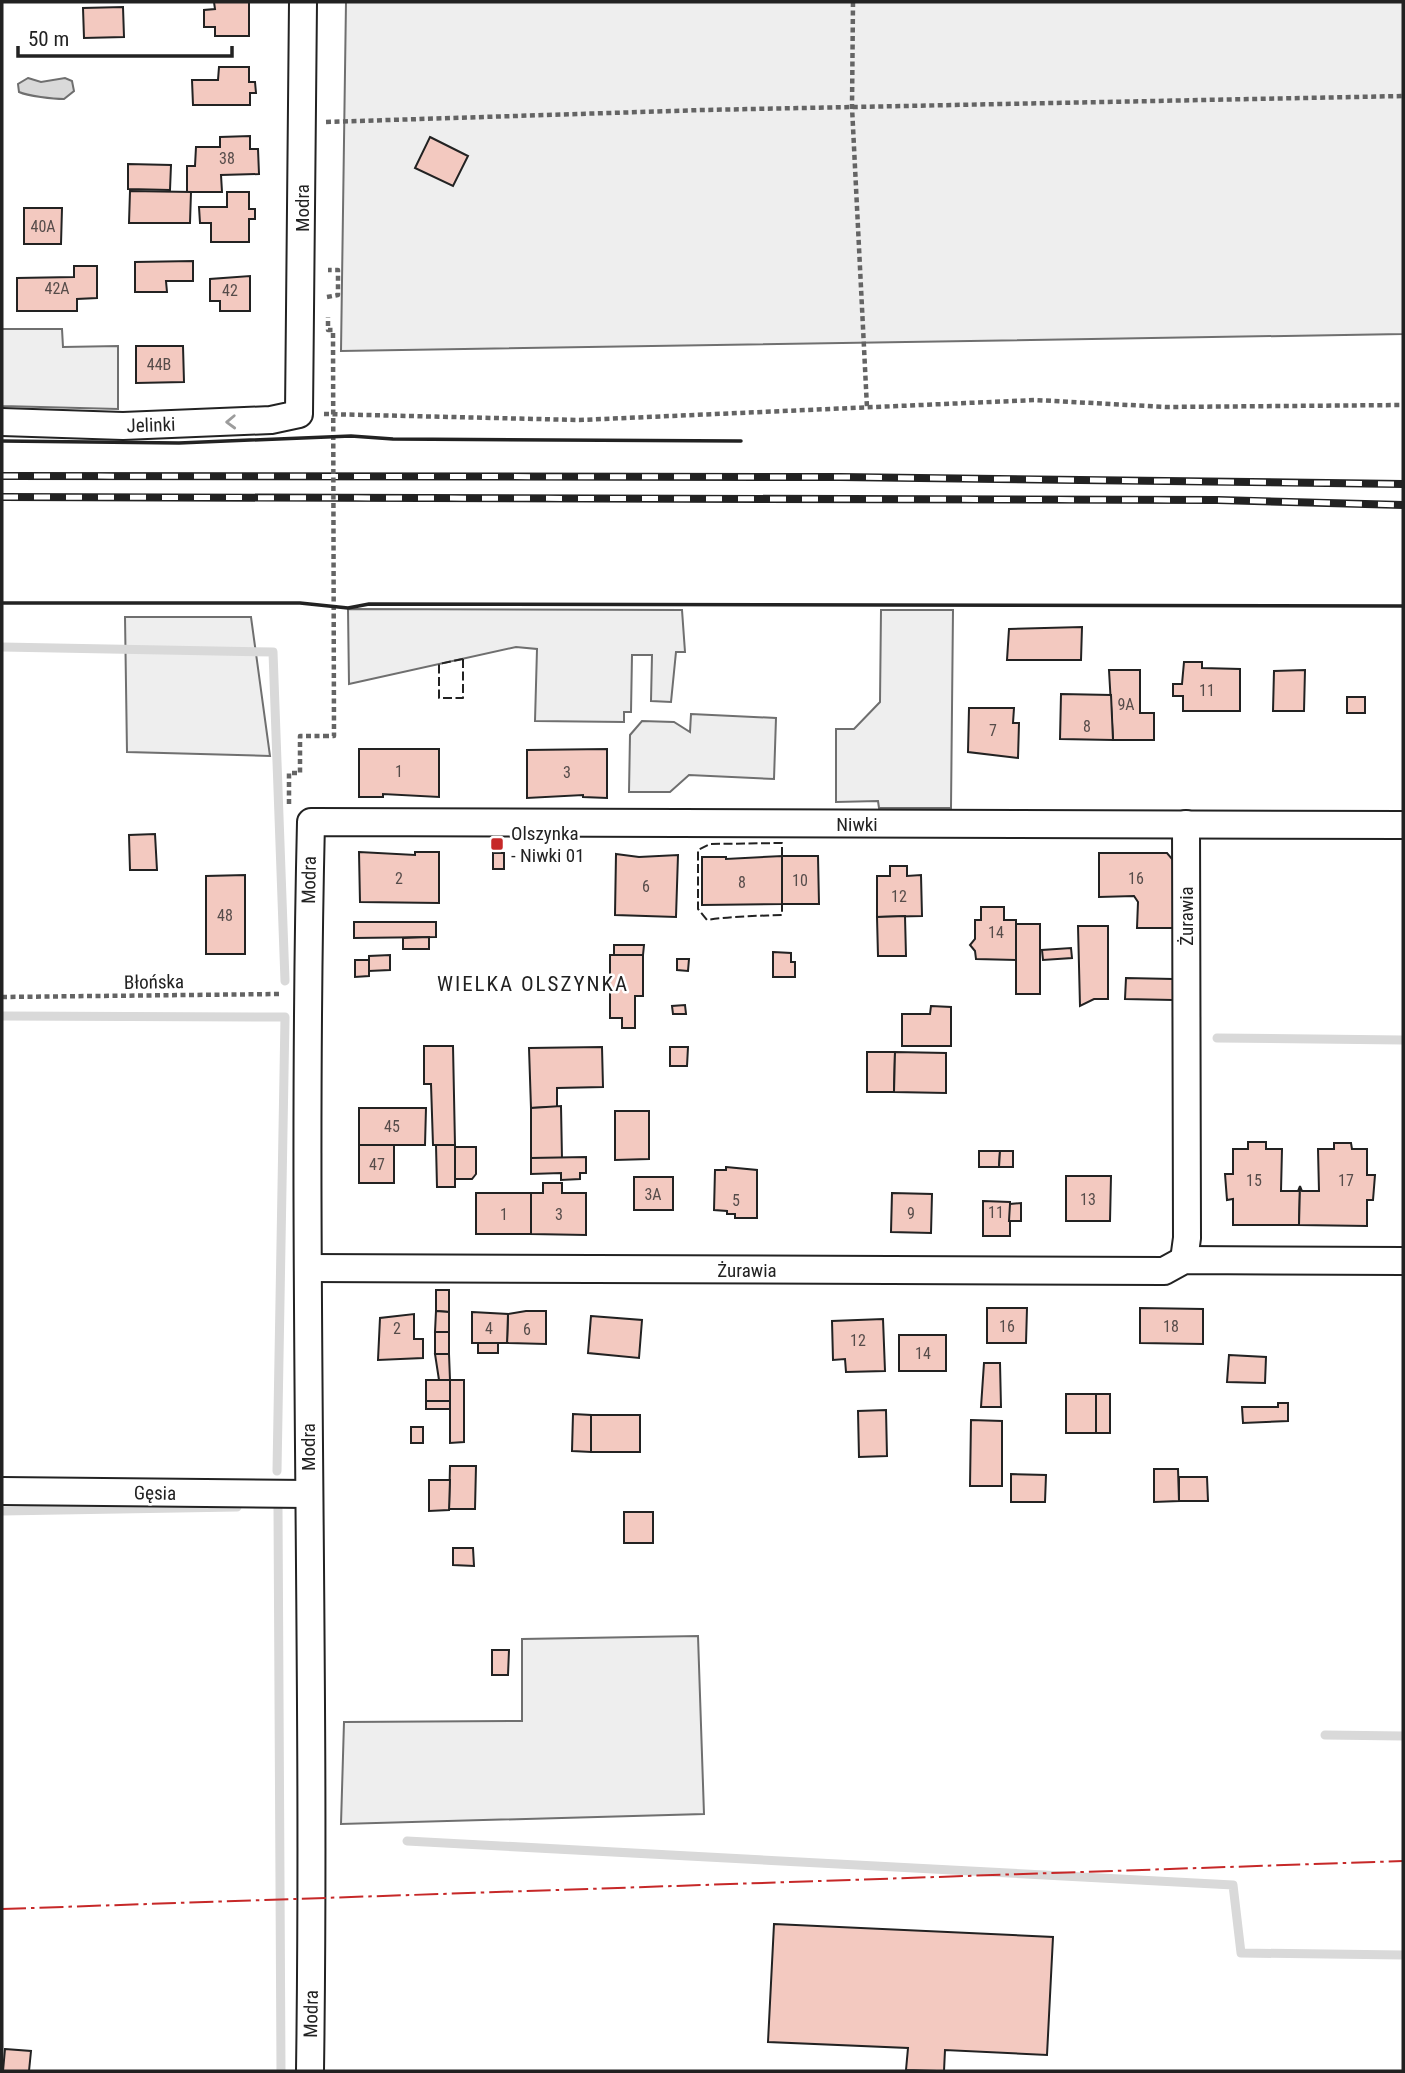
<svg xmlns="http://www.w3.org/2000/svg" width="1405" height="2073" viewBox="0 0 1405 2073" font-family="'Roboto Condensed',sans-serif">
<rect width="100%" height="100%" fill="#fff"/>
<g fill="#eee" stroke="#6f6f6f" stroke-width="2">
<polygon points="346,2 1403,2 1403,334 341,351"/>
<polygon points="2,329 62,329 63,347 118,346 118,409 2,406"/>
<polygon points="348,609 682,610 685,652 676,652 671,702 651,701 652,655 632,655 631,712 624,712 624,722 535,721 537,649 516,647 349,684"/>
<polygon points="881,610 953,610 951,808 879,808 878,801 836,802 836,729 854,729 880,702"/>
<polygon points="125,617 251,617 270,756 127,752"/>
<polygon points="691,714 776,718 774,779 689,775 670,792 629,792 630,735 642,721 674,722 690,732"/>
<polygon points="698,1636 704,1814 341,1824 344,1722 522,1721 522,1639"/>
</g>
<path fill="#d9d9d9" stroke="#6f6f6f" stroke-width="2" d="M28 78 41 82 65 78 72 81 74 91 64 99C53 99 28 96 19 92L18 84Z"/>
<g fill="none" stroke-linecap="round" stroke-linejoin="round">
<g stroke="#d9d9d9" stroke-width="9">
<polyline points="2,647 273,652 285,981"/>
<polyline points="2,1016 285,1017 277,1471"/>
<polyline points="1217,1038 1403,1040"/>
<polyline points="278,1508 281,2071"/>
<polyline points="2,1511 237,1507"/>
<polyline points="1325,1735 1403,1736"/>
<polyline points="407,1841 1233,1885 1241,1953 1403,1955"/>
</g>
</g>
<g fill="#f3c9c0" stroke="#222" stroke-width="2">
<polygon points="214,2 249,2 249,36 215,36 215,27 204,27 204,10 215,9"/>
<polygon points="123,7 124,37 84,38 83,8"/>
<polygon points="219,67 249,67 249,82 255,82 256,93 250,93 250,105 193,105 192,80 218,80"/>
<polygon points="250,136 250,149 258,149 259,174 221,175 222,192 187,192 187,166 195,166 196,147 220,147 220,137"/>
<polygon points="430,137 468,156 453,186 415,168"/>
<polygon points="128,164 171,165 170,190 128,189"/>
<polygon points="130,191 191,192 190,223 129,223"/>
<polygon points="227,192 249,192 249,209 255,209 255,219 249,219 249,242 211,242 211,223 200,223 199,207 227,207"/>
<polygon points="24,208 62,208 61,244 24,244"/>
<polygon points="193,261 193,281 166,281 167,292 135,292 135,262"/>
<polygon points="74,266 97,266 97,298 77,299 77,311 17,311 17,278 74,277"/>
<polygon points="250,276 250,311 220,311 220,301 210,301 210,279"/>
<polygon points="136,346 183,346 184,382 136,383"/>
<polygon points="1082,627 1081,660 1007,660 1009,629"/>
<polygon points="1184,662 1202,662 1202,668 1240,669 1240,711 1183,711 1183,696 1173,696 1173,684 1182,684"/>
<polygon points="1109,670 1140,670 1140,713 1154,713 1154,740 1113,740"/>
<polygon points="1305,670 1304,711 1273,711 1274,671"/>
<polygon points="1061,694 1111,695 1113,740 1060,739"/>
<rect x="1347" y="697" width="18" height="16"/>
<polygon points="969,708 1014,708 1013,723 1019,723 1018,758 968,752"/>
<polygon points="359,749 439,749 439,797 383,794 383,797 359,797"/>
<polygon points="607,749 607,798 583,797 583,795 527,798 527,750"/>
<polygon points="155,834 157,870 130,870 129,835"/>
<polygon points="359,852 415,855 415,852 439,852 439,903 360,902"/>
<rect x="493" y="853" width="11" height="16"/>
<polygon points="1099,853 1167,853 1173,860 1173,928 1137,928 1138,902 1134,896 1099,897"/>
<polygon points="616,854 639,857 678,855 676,917 615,915"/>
<polygon points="782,856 782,904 702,905 702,857 726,857 726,859"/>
<polygon points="782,856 818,856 819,904 782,904"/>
<polygon points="890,866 907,866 907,876 921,875 922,916 877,917 877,876 890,876"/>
<polygon points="245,875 245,954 206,954 206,876"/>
<polygon points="981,907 1004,907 1004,920 1016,920 1016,960 976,959 975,951 970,945 975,939 975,920 981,920"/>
<polygon points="905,916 906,956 878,956 877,917"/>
<polygon points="354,922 436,922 436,937 354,938"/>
<rect x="1016" y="924" width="24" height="70"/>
<polygon points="1078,926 1108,926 1108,999 1094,999 1080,1006"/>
<polygon points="429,937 429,949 403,949 403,938"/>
<polygon points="614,945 644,945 643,955 614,955"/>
<polygon points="1071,948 1072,958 1043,960 1042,950"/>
<polygon points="773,952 791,953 791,962 795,962 795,977 773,977"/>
<polygon points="390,955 390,970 369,971 369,956"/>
<polygon points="610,955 643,955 643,996 635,996 635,1028 622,1028 622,1018 610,1018"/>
<polygon points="677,959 689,959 688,971 677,970"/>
<polygon points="355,960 369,960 369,976 355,977"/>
<polygon points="1126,978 1173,979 1173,1000 1125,999"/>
<polygon points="685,1005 686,1014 673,1014 672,1006"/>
<polygon points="931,1006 951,1007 951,1046 902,1046 902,1014 930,1014"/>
<polygon points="424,1046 453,1046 455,1145 433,1145 431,1084 424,1084"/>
<polygon points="602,1047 603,1087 557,1088 557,1107 531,1108 529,1048"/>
<polygon points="670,1047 688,1047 687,1066 670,1066"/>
<polygon points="867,1052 895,1052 894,1092 867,1092"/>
<polygon points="895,1052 946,1053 946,1093 894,1092"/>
<polygon points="561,1106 562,1159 531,1158 531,1108"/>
<polygon points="359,1108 426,1108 425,1145 359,1145"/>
<polygon points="615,1111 649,1111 649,1159 615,1160"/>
<polygon points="1248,1142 1266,1142 1266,1149 1282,1149 1281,1191 1298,1191 1300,1186 1299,1225 1233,1225 1233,1199 1227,1200 1225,1174 1233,1174 1233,1149 1248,1149"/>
<polygon points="1334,1143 1351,1143 1352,1149 1367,1149 1367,1175 1375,1175 1373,1200 1367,1200 1367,1226 1299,1225 1300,1186 1302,1191 1319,1191 1318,1149 1334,1149"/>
<rect x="359" y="1145" width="35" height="38"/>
<polygon points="436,1145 455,1145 455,1187 437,1187"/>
<polygon points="455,1147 476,1147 476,1174 472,1179 455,1179"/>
<polygon points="979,1151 1000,1151 999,1167 979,1167"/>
<polygon points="1000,1151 1013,1151 1013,1167 999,1167"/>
<polygon points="586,1157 586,1173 580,1173 580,1179 561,1180 561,1173 531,1174 531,1158"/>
<polygon points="726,1167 757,1170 757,1218 735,1218 735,1214 727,1214 727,1211 714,1210 715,1170 726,1170"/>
<polygon points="1066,1176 1111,1176 1110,1221 1066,1221"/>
<rect x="634" y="1177" width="39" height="33"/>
<polygon points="543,1183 562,1183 562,1193 586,1193 586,1235 531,1234 531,1193 543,1193"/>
<rect x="476" y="1193" width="55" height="41"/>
<polygon points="892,1193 932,1194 931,1233 891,1232"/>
<polygon points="983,1201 1010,1202 1010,1236 983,1236"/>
<polygon points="1021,1203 1021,1221 1009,1221 1010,1204"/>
<polygon points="436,1290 449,1290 449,1312 436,1311"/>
<polygon points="987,1308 1027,1308 1026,1343 987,1343"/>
<polygon points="1140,1308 1203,1309 1203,1344 1140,1343"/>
<polygon points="436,1311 449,1312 449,1332 435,1332"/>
<polygon points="526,1311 546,1311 546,1344 507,1343 508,1314"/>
<polygon points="472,1312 508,1314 507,1343 472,1343"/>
<polygon points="414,1314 414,1339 423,1339 423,1358 378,1360 380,1318"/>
<polygon points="591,1316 642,1320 639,1358 588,1353"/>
<polygon points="883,1319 885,1371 846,1372 845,1359 833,1360 832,1321"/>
<rect x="435" y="1332" width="14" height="22"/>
<rect x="899" y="1335" width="47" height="36"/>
<rect x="478" y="1343" width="20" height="10"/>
<polygon points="435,1354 449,1354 450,1380 439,1380"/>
<polygon points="1229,1355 1266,1357 1265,1383 1227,1382"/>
<polygon points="984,1363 1000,1363 1001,1407 981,1407"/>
<rect x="426" y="1380" width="24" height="21"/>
<polygon points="450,1380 464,1380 464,1442 450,1443"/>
<rect x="1066" y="1394" width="30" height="39"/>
<rect x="1096" y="1394" width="14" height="39"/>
<rect x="426" y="1401" width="24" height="8"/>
<polygon points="1278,1403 1288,1403 1288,1421 1243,1423 1242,1407 1278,1407"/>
<polygon points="886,1410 887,1456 859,1457 858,1411"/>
<polygon points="573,1414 591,1415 591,1452 572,1451"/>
<rect x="591" y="1415" width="49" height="37"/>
<polygon points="971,1420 1002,1421 1002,1486 970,1486"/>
<rect x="411" y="1427" width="12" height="16"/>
<polygon points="450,1466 476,1466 475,1509 449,1509"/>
<polygon points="1154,1469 1178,1469 1179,1501 1154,1502"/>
<polygon points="1011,1474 1046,1475 1045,1502 1011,1502"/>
<polygon points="1179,1477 1207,1477 1208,1501 1179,1501"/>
<polygon points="429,1480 450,1480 449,1510 429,1511"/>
<rect x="624" y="1512" width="29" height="31"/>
<polygon points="453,1548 473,1548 474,1566 453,1565"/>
<polygon points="492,1650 509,1650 508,1675 492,1675"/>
<polygon points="774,1924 1053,1937 1047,2055 945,2050 944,2071 937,2071 906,2070 908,2048 768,2042"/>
<polygon points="5,2049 31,2051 29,2071 3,2071"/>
</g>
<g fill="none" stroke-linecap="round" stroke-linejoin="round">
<g stroke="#222" stroke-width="30">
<g id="street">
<polyline points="2,422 123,426 271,420 299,414 303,2"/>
<polyline points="1184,1260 1187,1238 1186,824"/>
<polyline points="308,1268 1164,1271 1184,1260 1403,1261"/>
<polyline points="2,1491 308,1494"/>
<path d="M310 2071C316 1655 301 1239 311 822L1403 825"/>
</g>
</g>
<g stroke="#646464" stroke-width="4.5" stroke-dasharray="5 3.5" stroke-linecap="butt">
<polyline points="853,2 852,107 867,408"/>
<polyline points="326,122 703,110 1403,96"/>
<polyline points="327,297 338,295 338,270 328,270"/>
<polyline points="324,414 579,420 1035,400 1167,407 1403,405"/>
<polyline points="289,804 289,773 300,773 300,736 324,736"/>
<polyline points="2,997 281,994"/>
</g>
<use href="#street" stroke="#fff" stroke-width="26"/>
<g stroke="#222" stroke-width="8">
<g id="rail">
<polyline points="2,476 840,477 1403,484"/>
<polyline points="2,497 1218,500 1403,505"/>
</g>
</g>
<use href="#rail" stroke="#fff" stroke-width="5" stroke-dasharray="16" stroke-linecap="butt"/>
<polyline stroke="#646464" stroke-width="4.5" stroke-dasharray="5 3.5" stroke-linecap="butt" points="324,736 334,736 333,330 328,330 328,317"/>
<g stroke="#222" stroke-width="2" stroke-dasharray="9 3.5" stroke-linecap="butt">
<polygon points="463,659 463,698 439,698 439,664"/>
<path d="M782 856V843L710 844 698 850V909L707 920C732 916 757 916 782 915V904"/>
</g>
<g stroke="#222" stroke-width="3.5">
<polyline points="2,441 179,443 351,436 393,439 741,441"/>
<polyline points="2,603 300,603 348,608 369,604 1403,606"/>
</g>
<polyline stroke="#c62828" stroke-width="2" stroke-dasharray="24 5 3.5 5" stroke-linecap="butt" points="2,1909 1403,1861"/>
</g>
<defs><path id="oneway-chevron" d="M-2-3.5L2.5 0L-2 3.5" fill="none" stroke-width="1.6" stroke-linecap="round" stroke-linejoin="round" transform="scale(1.75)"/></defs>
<use stroke="#9c9c9c" href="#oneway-chevron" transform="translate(231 422) rotate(178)"/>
<rect fill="#c62828" stroke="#fff" stroke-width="2.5" x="490" y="837" width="14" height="14" rx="3.5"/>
<g text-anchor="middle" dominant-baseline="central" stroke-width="5" stroke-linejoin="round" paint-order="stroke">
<g font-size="16" fill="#564c4a">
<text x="227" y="158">38</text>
<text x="43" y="226">40A</text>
<text x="57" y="288">42A</text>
<text x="230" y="290">42</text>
<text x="159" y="364">44B</text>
<text x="1207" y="690">11</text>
<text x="1126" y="704">9A</text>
<text x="1087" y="726">8</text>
<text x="993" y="730">7</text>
<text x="399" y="771">1</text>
<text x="567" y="772">3</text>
<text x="399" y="878">2</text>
<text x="1136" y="878">16</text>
<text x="800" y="880">10</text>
<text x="742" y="882">8</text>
<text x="646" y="886">6</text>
<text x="899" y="896">12</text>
<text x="225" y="915">48</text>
<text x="996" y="932">14</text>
<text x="392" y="1126">45</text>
<text x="377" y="1164">47</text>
<text x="1254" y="1180">15</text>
<text x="1346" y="1180">17</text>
<text x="653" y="1194">3A</text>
<text x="1088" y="1199">13</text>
<text x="736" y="1200">5</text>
<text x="996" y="1212">11</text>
<text x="911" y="1213">9</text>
<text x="504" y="1214">1</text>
<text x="559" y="1214">3</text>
<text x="1007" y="1326">16</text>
<text x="1171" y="1326">18</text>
<text x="397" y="1328">2</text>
<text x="489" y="1328">4</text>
<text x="527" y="1329">6</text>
<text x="858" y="1340">12</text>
<text x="923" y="1353">14</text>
</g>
<g font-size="19" fill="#222" stroke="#fff">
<text transform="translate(302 208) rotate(-90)">Modra</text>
<text transform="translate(151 425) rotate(-2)">Jelinki</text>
<text x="857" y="824">Niwki</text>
<text transform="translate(309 880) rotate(-89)">Modra</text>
<text transform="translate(1186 916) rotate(-90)">Żurawia</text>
<text transform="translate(154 982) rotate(-1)">Błońska</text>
<text x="747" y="1270">Żurawia</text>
<text transform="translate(308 1447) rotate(-90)">Modra</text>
<text transform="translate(155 1493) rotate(1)">Gęsia</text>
<text transform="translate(311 2014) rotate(-89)">Modra</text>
</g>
<g font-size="19" fill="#222" stroke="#fff" text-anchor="start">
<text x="511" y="833">Olszynka<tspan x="511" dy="22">- Niwki 01</tspan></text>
</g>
<g font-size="21" letter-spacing="2" fill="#222" stroke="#fff">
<text x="533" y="984">WIELKA OLSZYNKA</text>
</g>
</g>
<rect width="1405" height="2073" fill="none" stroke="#222222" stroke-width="7"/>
<path d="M18 46v10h214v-10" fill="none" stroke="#222222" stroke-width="3.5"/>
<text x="28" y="46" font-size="21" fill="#222222" stroke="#ffffff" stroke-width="5" paint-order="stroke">50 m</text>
</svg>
